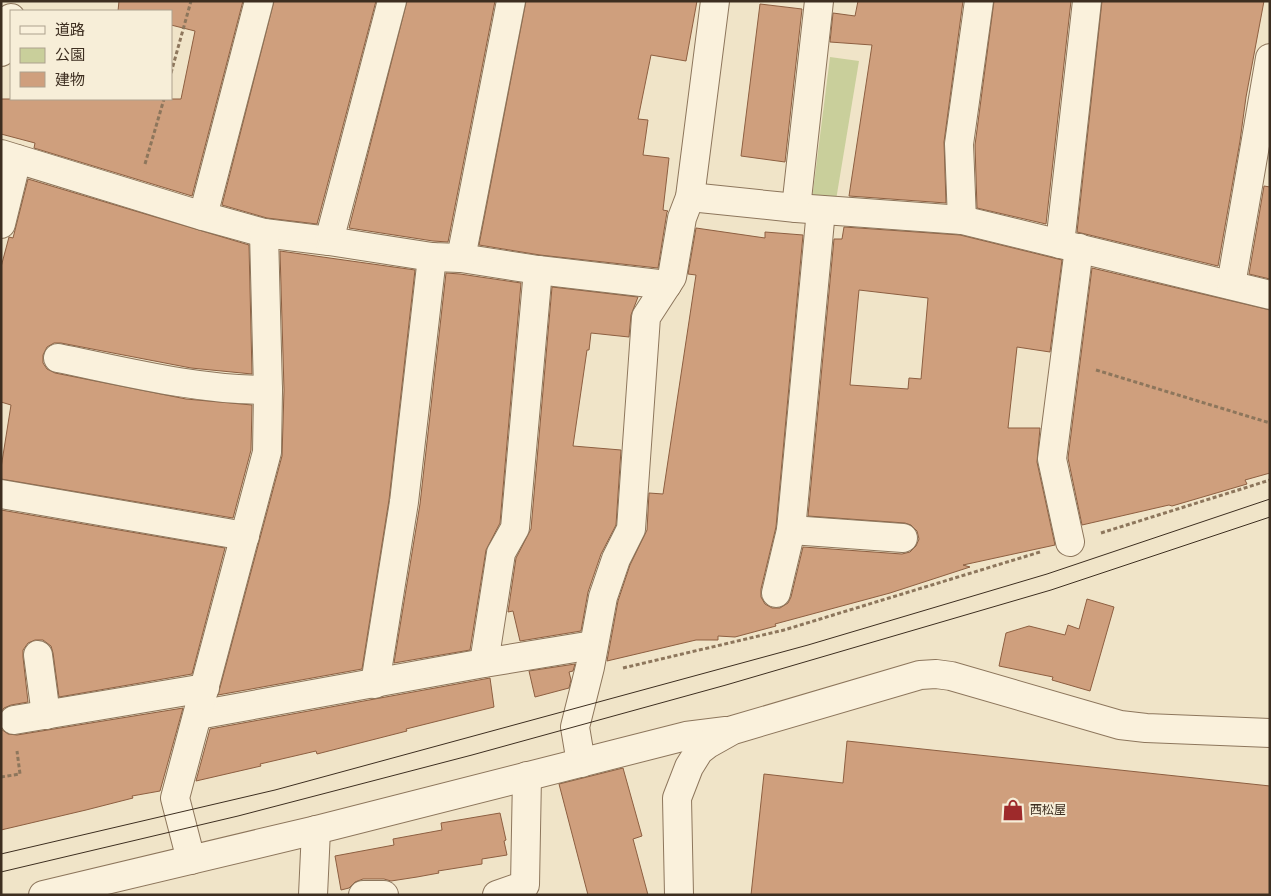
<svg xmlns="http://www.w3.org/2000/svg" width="1271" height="896" viewBox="0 0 1271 896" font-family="Bitter,'Noto Sans JP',serif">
<rect width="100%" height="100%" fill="#f0e4c8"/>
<polygon fill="#c9cf9b" points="830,57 859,61 836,200 812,199"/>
<g fill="#cf9f7d" stroke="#8d5f41" fill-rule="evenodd">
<polygon points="119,1 243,1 192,196 34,148 35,143 1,134 1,99 181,99 195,31 171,25 171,11 118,11"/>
<polygon points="274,1 376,1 317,224 267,218 222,205"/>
<polygon points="407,1 495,1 448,242 433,241 349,228"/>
<polygon points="526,1 697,1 686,61 651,55 638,119 648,120 643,155 669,158 663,210 668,211 667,212 658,268 540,255 479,245"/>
<polygon points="858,1 963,1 944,142 946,203 849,196 872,45 830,42 833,13 855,16"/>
<polygon points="994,1 1071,1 1046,224 977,208 975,145"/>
<polygon points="1102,1 1264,1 1246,97 1240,141 1218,266 1077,232"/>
<polygon points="760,4 802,9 785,162 741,156"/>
<polygon points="28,179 249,245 252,374 191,368 61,343 54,343 47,347 43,355 43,363 47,369 55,373 186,399 252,405 251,450 233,518 1,479 1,468 11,405 1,402 1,267 9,237 13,238"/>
<polygon points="1264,186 1270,187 1270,279 1249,274"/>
<path d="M844 227 960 235 1062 260 1050 352 1017 347 1008 428H1040L1037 462 1055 545 963 565 970 567 890 593 775 624 776 626 735 637 718 636V640H696L607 661 618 601 630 565 647 530 649 493 663 494 696 275 688 274 696 228 765 238V232L803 235 776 527 761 589V597L765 604 772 608H780L788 603 791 597 803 547 902 554 910 552 916 546 919 539 917 531 911 525 905 523 808 516 834 239H842ZM859 290 928 298 921 379 909 378 908 389 850 385Z"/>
<polygon points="280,251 415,270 389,500 362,669 218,695 282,456 284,390"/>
<polygon points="1092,268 1270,310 1270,473 1245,480 1247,484 1172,506 1169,505 1082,525 1068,458"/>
<polygon points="446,273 460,274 521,283 500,523 486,550 470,650 394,663 420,504"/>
<polygon points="552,287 638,297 631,315 629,337 591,333 589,350 587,350 573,446 621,450 616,525 601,554 588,592 581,631 520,641 513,611 508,612 516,558 531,529"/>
<polygon points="1,510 225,548 192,674 59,697 53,653 51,646 43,640 35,640 28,643 23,650 23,657 28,702 11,705 4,708 1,712"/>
<polygon points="1087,599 1114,607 1090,691 1052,680 1053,677 999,666 1006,633 1029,626 1065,635 1068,625 1079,629"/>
<polygon points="575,664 573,671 569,672 571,680 569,688 535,697 529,671"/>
<polygon points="490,678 494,707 406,729 407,731 356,744 317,754 316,751 260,764 261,766 196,781 210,729"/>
<polygon points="183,708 160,791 132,796 133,798 86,810 1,830 1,729 8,734 17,735"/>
<polygon points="847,741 1270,786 1270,895 751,895 764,774 843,783"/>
<polygon points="623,768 642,836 633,839 648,895 588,895 559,784"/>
<polygon points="500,813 506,840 504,841 507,855 482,859 482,864 438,871 439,873 417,877 391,881 384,879 363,879 355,882 349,888 341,890 335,856 394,845 393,839 442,830 441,823"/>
</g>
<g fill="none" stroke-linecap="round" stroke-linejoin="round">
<g stroke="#8d765c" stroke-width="30">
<g id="minor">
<polyline points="1,52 11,18"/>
<polyline points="1,154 203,216 264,233 329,241 432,257 461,258 538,270 667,285"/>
<polyline points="690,197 796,208 962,220 1270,295"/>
<polyline points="796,208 819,1"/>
<polyline points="203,216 259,1"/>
<polyline points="962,220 959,144 979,1"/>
<polyline points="1,224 17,159"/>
<polyline points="329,241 392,1"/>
<polyline points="1060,244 1087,1"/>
<polyline points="461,258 511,1"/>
<polyline points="1231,285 1270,58"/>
<path d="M58 358C127 372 197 390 268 390"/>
<polyline points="1,494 245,536"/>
<polyline points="791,530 903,538"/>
<polyline points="1070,542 1052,459 1079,248"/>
<polyline points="776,593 791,530 821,210"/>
<polyline points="38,655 46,715"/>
<polyline points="484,663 501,553 515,528 538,270"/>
<polyline points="375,684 404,502 432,257"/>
<polyline points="198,715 484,663 593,645"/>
<polyline points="14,720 205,688"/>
<polyline points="581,763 575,727 590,667 603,597 616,559 631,529 646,317 672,277 682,218 690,197 715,1"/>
<polyline points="191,860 175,798 267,452 268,390 264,233"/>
<polyline points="43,895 316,830 686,736 726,731"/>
<polyline points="313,895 316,830"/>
<polyline points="363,895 384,895"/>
<polyline points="497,895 525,885 527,776"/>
<polyline points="679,895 677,798 689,767 699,751 708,744 733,730 920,675 936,674 951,676 1120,725 1146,728 1270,733"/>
</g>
</g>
<g stroke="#8d765c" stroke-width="3" stroke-dasharray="4 2.5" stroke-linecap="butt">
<polyline points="171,73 191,1"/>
<polyline points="145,164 164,99"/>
<polyline points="1096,370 1270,423"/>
<polyline points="1101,533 1270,480"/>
<polyline points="623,668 784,630 1040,552"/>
<polyline points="1,777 20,774 17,751"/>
</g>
<use href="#minor" stroke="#faf1dc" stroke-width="28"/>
<g stroke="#3d2e20" stroke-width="1">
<polyline points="1,854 275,790 808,645 1047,574 1270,499"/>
<polyline points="1,872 238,816 472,755 726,685 1051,590 1270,517"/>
</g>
</g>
<defs>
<g id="shop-bare" transform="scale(1.725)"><path d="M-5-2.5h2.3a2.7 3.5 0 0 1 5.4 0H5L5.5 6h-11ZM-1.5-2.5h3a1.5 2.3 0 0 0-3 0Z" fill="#9e2a2b" stroke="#f7eed8" stroke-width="2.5" paint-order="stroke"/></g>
</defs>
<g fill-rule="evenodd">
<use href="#shop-bare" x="1013" y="810"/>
</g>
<g text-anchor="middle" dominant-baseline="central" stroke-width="4" stroke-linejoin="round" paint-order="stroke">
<g font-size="12" fill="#3d2e20" stroke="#f7eed8" text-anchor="start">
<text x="1030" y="810">西松屋</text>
</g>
</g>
<rect width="1271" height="896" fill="none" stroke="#3d2e20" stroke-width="5"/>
<rect x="10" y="10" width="162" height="90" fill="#f7eed8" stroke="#ada18e"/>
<rect x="20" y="26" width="25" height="8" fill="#faf1dc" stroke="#ada18e"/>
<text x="55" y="35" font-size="15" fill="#3d2e20">道路</text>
<rect x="20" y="48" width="25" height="15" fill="#c9cf9b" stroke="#ada18e"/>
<text x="55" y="60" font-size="15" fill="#3d2e20">公園</text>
<rect x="20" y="72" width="25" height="15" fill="#cf9f7d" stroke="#ada18e"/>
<text x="55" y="85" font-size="15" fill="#3d2e20">建物</text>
</svg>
